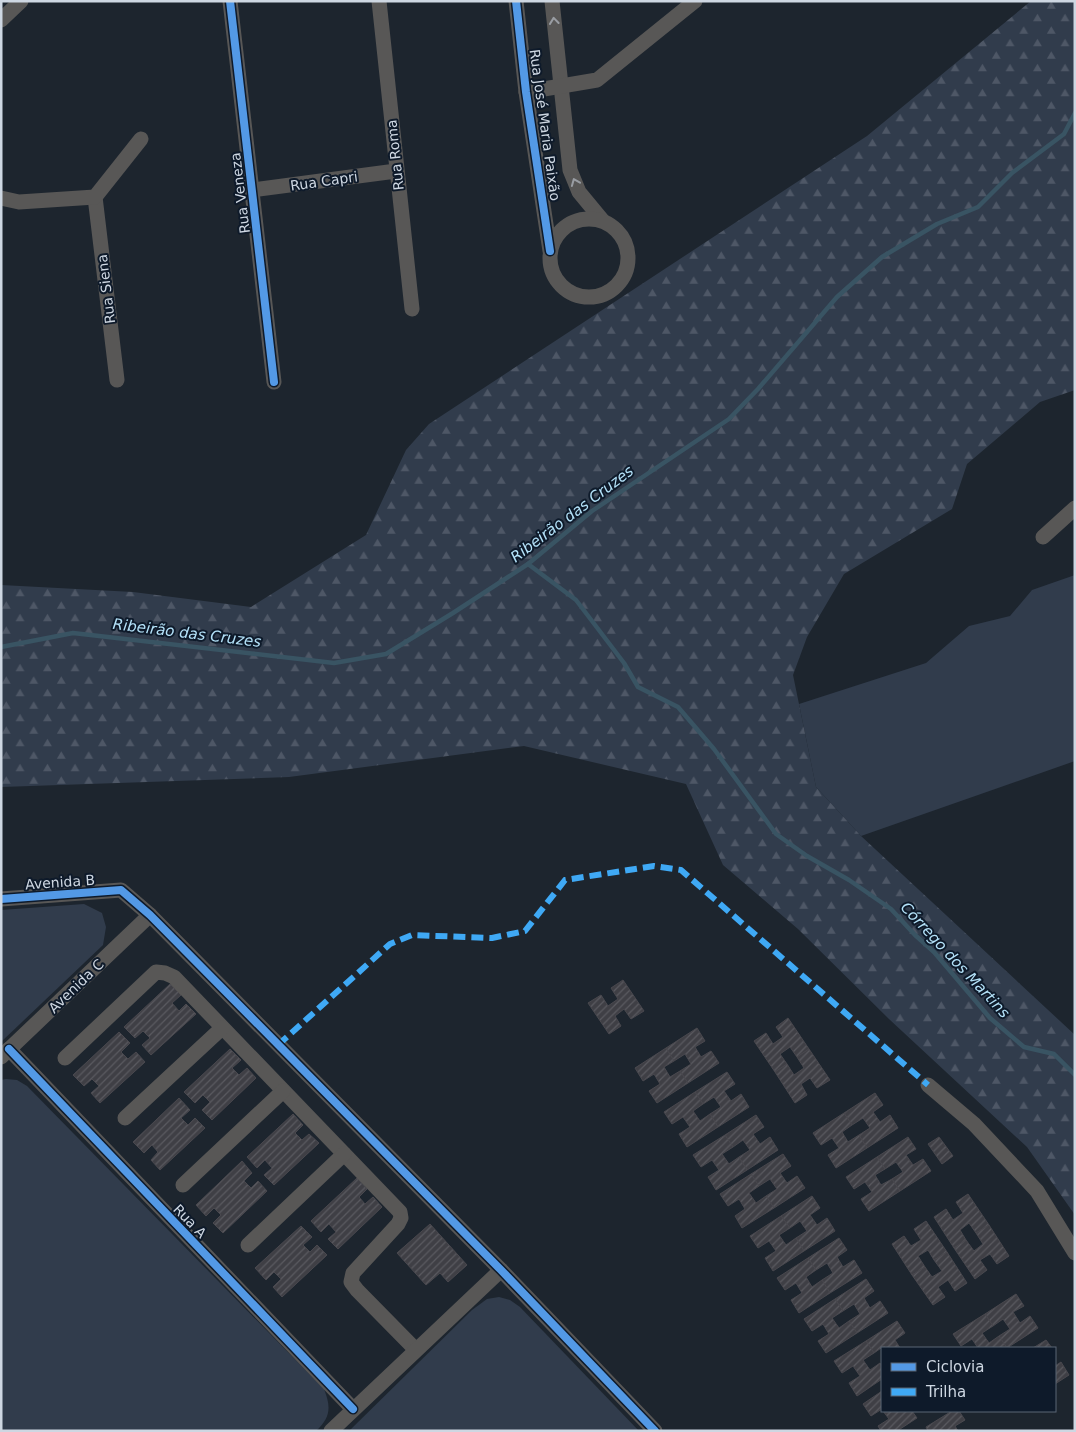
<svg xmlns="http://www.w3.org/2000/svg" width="1076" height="1432" viewBox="0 0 1076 1432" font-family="'DejaVu Sans',sans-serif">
<defs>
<pattern id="forest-firs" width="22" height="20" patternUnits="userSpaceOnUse" patternTransform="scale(1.25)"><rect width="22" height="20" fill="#313c4c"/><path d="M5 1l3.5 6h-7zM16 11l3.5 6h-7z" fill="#4e5766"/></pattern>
<pattern id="building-hatch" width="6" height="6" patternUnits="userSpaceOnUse" patternTransform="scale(1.25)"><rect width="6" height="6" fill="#3f3f45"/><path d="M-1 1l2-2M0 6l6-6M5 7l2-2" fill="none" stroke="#5a5a60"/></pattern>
</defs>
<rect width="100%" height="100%" fill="#1d252e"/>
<g fill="#313c4c">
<polygon points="1075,575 1075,761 861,836 816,787 799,704 926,663 969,626 1010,616 1032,590"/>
<polygon points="84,904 102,913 106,927 103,945 1,1042 1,910"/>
<path d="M6 1079 17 1080 27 1086 324 1389C331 1407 331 1417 316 1431H1V1080Z"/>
<polygon points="499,1297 510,1300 520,1307 639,1431 349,1431 472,1310 487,1299"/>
</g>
<polygon fill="url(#forest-firs)" points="1031,1 1075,1 1075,390 1040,402 967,464 952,509 844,574 807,637 793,675 816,787 861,836 1075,1035 1075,1215 1027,1147 889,1019 798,929 723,865 686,784 524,746 289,777 1,787 1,585 133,592 251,607 366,535 406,450 429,424 867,136"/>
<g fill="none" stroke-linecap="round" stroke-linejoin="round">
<g stroke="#395463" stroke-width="4.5">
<polyline points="528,564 576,600 624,663 638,687 678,707 714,749 776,834 807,856 849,880 891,909 915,935 934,952 990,1018 1024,1047 1054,1054 1075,1075"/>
<polyline points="1,647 73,633 334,663 386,654 453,613 528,564 592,511 729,419 758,389 837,297 882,257 937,224 978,207 1012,173 1064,134 1075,113"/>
</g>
</g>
<g fill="url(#building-hatch)" stroke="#49484e">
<polygon points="623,980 644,1011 631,1019 624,1009 615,1016 621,1026 609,1034 588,1003 601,995 608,1006 618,999 611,988"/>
<polygon points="170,984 181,995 172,1003 179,1011 186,1004 196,1014 151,1055 142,1045 150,1038 143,1031 135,1038 124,1027"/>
<polygon points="788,1018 809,1049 797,1057 790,1047 780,1054 787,1064 775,1072 754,1041 766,1033 773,1044 783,1037 776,1027"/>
<polygon points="697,1028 705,1041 695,1047 701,1057 711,1051 719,1063 688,1083 680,1071 691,1064 685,1054 674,1061 666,1048"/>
<polygon points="119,1032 130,1043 121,1052 128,1059 136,1052 145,1062 100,1103 91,1093 99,1086 92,1079 84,1086 73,1075"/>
<polygon points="666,1048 674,1061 664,1067 670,1077 680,1071 688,1083 657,1103 649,1091 660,1084 654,1074 643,1081 635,1068"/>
<polygon points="230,1049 241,1060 232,1068 239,1075 247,1068 256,1078 212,1120 202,1110 210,1102 203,1095 195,1103 184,1092"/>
<polygon points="809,1049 830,1080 817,1088 810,1078 801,1084 807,1095 795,1103 775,1072 787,1064 794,1075 804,1068 797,1057"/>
<polygon points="727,1072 735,1084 724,1091 731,1101 741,1094 749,1107 718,1127 710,1114 721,1107 714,1097 703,1104 695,1092"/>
<polygon points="695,1092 703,1104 693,1111 700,1121 710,1114 718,1127 687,1147 679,1134 690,1127 683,1117 672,1124 664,1112"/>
<polygon points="875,1093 883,1105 873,1112 880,1122 890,1115 898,1128 867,1148 859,1135 870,1128 863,1118 852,1125 844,1113"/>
<polygon points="179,1098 190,1110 181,1118 188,1125 195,1118 205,1128 160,1170 151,1160 158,1152 152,1145 144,1153 133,1142"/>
<polygon points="844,1113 852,1125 842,1132 848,1142 859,1135 867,1148 836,1168 828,1155 839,1148 832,1138 821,1145 813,1133"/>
<polygon points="293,1114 303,1125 295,1133 302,1140 309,1134 319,1143 274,1185 264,1175 272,1168 265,1160 257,1168 247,1157"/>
<polygon points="756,1115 764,1127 753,1134 760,1144 770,1137 778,1150 747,1170 739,1157 750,1150 743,1140 733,1147 725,1135"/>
<polygon points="725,1135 733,1147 722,1154 729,1164 739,1157 747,1170 716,1190 708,1177 719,1170 712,1160 701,1167 693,1155"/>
<polygon points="908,1137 916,1149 906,1155 913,1165 923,1159 931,1171 900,1191 892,1179 903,1172 896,1162 885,1169 877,1157"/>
<polygon points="939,1137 953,1156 942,1164 928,1144"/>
<polygon points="783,1154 791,1166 780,1173 787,1183 797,1176 805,1188 774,1208 766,1196 777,1189 770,1179 759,1186 751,1174"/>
<polygon points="877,1157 885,1169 875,1175 881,1185 892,1179 900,1191 869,1211 861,1199 872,1192 865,1182 854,1189 846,1177"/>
<polygon points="242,1161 252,1173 244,1181 251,1188 258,1181 267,1191 223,1233 213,1223 221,1215 214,1208 206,1216 196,1205"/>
<polygon points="751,1174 759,1186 749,1193 756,1203 766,1196 774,1208 742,1228 735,1216 745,1209 739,1199 728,1206 720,1194"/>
<polygon points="357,1178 367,1189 359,1197 365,1204 373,1197 382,1207 338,1249 328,1239 336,1232 329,1224 321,1232 311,1221"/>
<polygon points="968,1194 989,1225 976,1233 969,1223 960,1230 966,1240 954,1248 934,1217 946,1209 953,1220 963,1213 956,1202"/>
<polygon points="812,1196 820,1208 810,1215 817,1225 827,1218 835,1231 804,1251 796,1238 807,1231 800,1221 790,1228 781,1216"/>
<polygon points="781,1216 790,1228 779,1235 786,1245 796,1238 804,1251 773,1271 765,1258 776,1251 769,1241 758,1248 750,1236"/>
<polygon points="926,1221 947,1252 934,1260 928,1250 918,1256 925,1267 912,1275 892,1244 904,1236 911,1246 921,1240 914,1229"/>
<polygon points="430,1224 467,1265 448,1282 440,1273 426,1285 397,1253"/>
<polygon points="989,1225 1009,1256 997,1264 990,1254 980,1260 987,1270 975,1279 954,1248 966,1240 974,1251 983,1244 976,1233"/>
<polygon points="301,1226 312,1237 303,1245 310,1252 317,1245 327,1255 282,1297 273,1287 281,1279 274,1272 266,1280 255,1268"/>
<polygon points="839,1238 847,1250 837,1257 843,1267 854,1260 862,1273 830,1293 822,1280 833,1273 827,1263 816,1270 808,1258"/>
<polygon points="947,1252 967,1283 955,1291 948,1280 938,1287 945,1297 933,1305 912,1275 925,1267 932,1277 942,1271 934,1260"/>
<polygon points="808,1258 816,1270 806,1277 812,1287 822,1280 830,1293 799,1313 791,1300 802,1293 796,1283 785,1290 777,1278"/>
<polygon points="866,1279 874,1291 864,1298 870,1308 880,1301 888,1313 857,1333 849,1321 860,1314 854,1304 843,1311 835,1299"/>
<polygon points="1016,1294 1024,1306 1013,1312 1020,1323 1030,1316 1038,1328 1007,1348 999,1336 1010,1329 1003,1319 993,1326 985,1314"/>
<polygon points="835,1299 843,1311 832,1318 839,1328 849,1321 857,1333 826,1353 818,1341 829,1334 823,1324 812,1331 804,1319"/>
<polygon points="985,1314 993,1326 982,1333 989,1343 999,1336 1007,1348 978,1348 972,1339 961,1346 953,1334"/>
<polygon points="897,1321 905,1333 895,1340 900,1348 886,1348 884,1346 874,1353 866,1341"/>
<polygon points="1046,1340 1052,1348 1033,1348"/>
<polygon points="866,1341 874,1353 863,1360 870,1370 880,1363 882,1367 882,1379 857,1396 849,1383 860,1376 853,1366 842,1373 834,1361"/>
<polygon points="1061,1362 1069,1375 1055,1384 1055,1366"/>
<polygon points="882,1391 882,1409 871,1416 863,1404"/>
<polygon points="883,1411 898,1411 899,1412 901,1411 912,1411 917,1418 897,1431 881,1431 878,1426 889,1419"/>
<polygon points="952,1411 959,1411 965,1420 955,1426 958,1431 928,1431 926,1427"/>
</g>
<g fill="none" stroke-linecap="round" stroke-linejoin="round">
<g stroke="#585756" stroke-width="15">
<polyline points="230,1 274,382"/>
<polyline points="379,1 412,309"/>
<polyline points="516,1 526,92 550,251"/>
<polyline points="552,1 570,170 579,192 603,221"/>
<polyline points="1,20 21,1"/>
<polyline points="526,92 597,80 695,1"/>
<polyline points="252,190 396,171"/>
<polyline points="95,197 117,380"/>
<polyline points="1,198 19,202 95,197 141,139"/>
<circle cx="589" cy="258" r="39"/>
<polyline points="1043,537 1075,508"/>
<polyline points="1,899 121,890 150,915 501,1270 655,1431"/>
<polyline points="9,1049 353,1409"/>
<polyline points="1,1057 150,915"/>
<polyline points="65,1058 156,972 165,973 174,977 400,1212 401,1218 398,1224 353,1273 351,1282 357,1290 415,1349"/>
<polyline points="928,1085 974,1124 1037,1191 1075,1253"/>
<polyline points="125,1118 222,1028"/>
<polyline points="183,1185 283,1091"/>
<polyline points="248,1245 344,1154"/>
<polyline points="331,1431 501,1270"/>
</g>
<polyline stroke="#3fa9f5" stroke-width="6" stroke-dasharray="12 6" stroke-linecap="butt" points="278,1045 390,944 412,935 492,938 525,931 565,880 654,866 681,870 928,1085"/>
<g stroke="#0e1a2a" stroke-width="11">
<g id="cycleway">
<polyline points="230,1 274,382"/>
<polyline points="516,1 526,92 550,251"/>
<polyline points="1,899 121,890 150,915 501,1270 655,1431"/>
<polyline points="9,1049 353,1409"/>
</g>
</g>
<use href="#cycleway" stroke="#5399e6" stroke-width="8"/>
</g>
<defs><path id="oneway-chevron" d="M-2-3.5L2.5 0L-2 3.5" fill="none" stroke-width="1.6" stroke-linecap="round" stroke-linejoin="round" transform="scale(1.25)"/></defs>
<g stroke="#999da3">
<use href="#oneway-chevron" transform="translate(554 21) rotate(-96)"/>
<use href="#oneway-chevron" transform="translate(575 182) rotate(-112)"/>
</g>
<g text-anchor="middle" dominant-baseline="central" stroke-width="4" stroke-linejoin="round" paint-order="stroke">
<g font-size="14" fill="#ced7e2" stroke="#0e1a2a">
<text transform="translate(545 125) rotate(82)">Rua José Maria Paixão</text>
<text transform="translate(395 155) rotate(-96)">Rua Roma</text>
<text transform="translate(324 181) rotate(-8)">Rua Capri</text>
<text transform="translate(240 193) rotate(-97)">Rua Veneza</text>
<text transform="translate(106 289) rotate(-97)">Rua Siena</text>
<text transform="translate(60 882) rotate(-4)">Avenida B</text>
<text transform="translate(76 986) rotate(-44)">Avenida C</text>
<text transform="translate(190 1221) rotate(46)">Rua A</text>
</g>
<g font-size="15" font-style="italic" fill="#b4e2f9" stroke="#0e1a2a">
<text transform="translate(572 514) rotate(-37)">Ribeirão das Cruzes</text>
<text transform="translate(187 633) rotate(7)">Ribeirão das Cruzes</text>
<text transform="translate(955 960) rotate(47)">Córrego dos Martins</text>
</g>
</g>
<rect width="1076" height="1432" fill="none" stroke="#ced7e2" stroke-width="5"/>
<rect x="881" y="1347" width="175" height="65" fill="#0e1a2a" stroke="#5b6674"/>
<rect x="891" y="1363" width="25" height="8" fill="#5399e6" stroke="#5b6674"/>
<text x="926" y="1372" font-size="15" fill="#ced7e2">Ciclovia</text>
<rect x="891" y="1388" width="25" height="8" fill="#3fa9f5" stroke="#5b6674"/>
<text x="926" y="1397" font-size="15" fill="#ced7e2">Trilha</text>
</svg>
